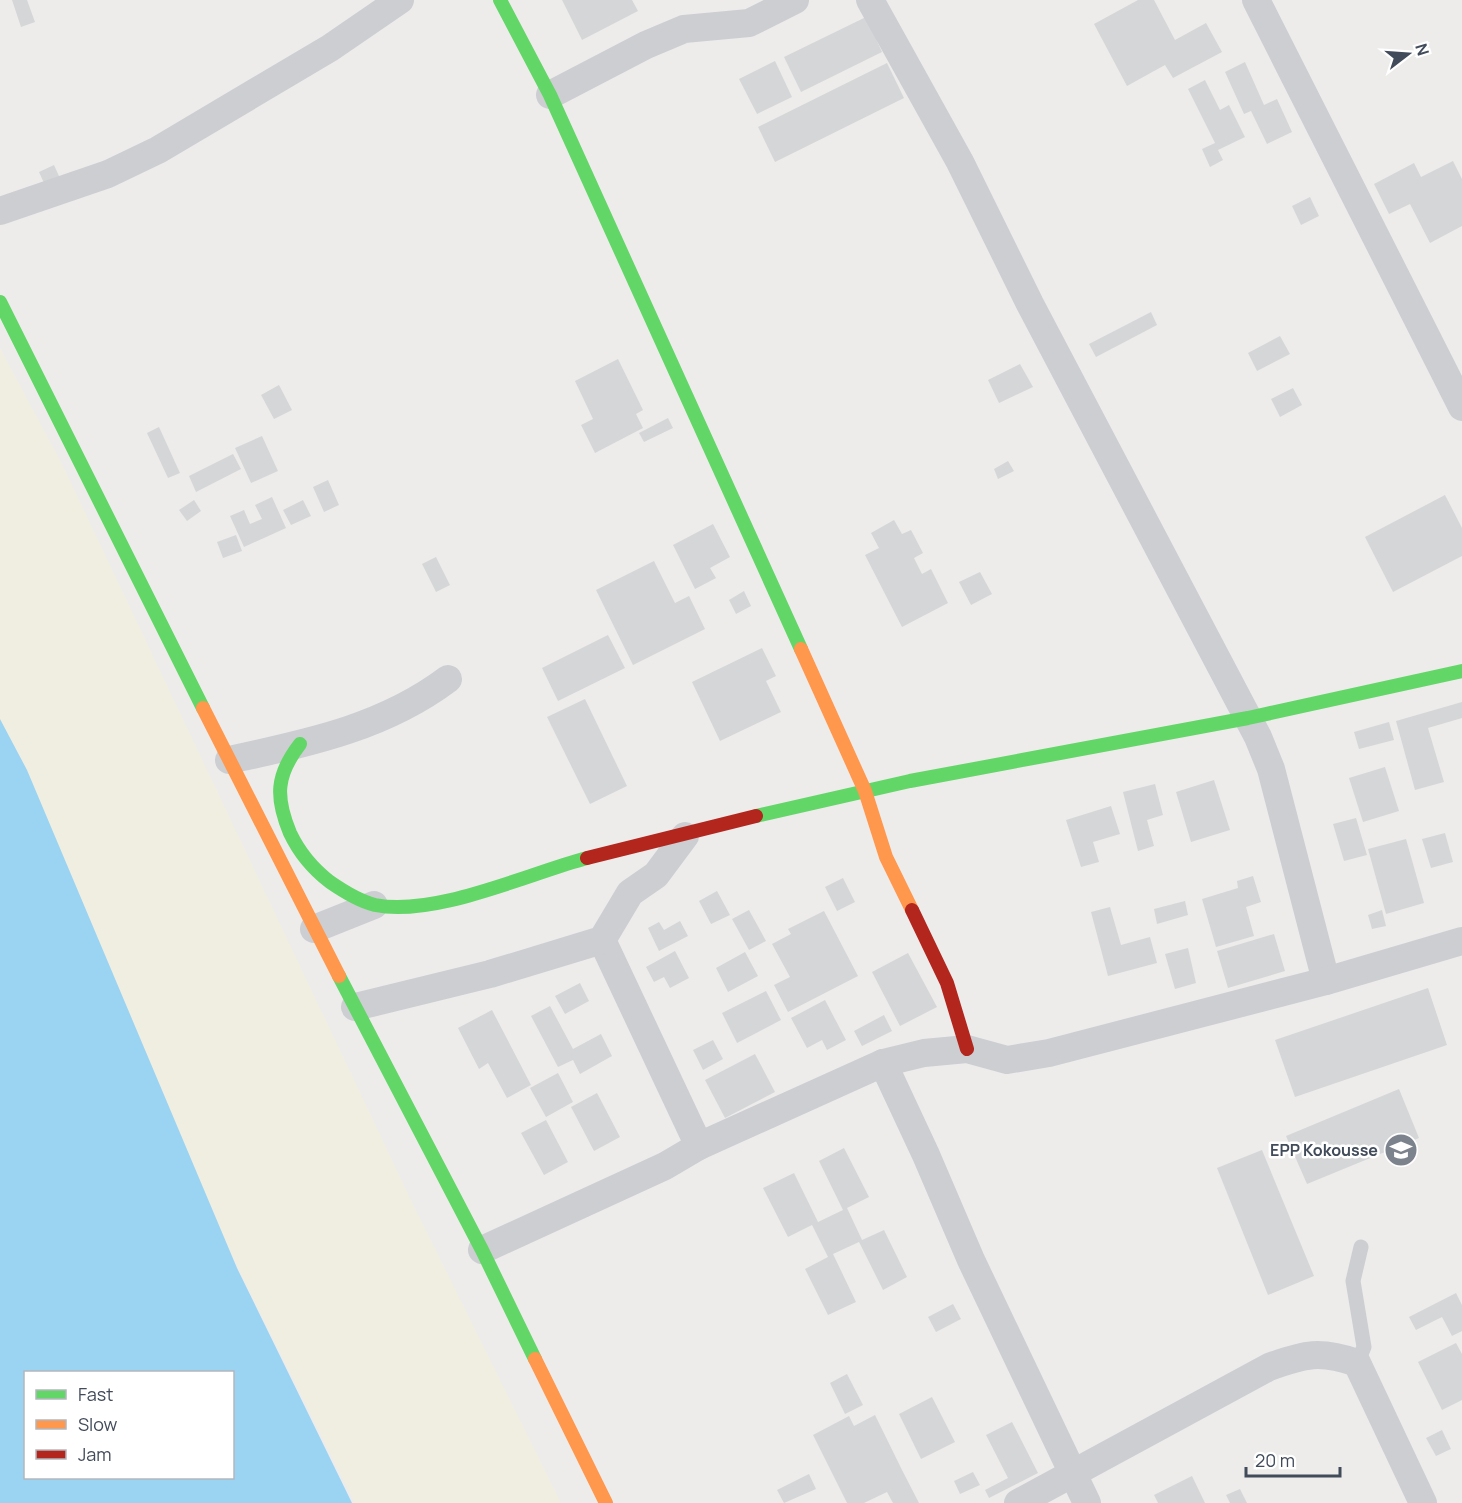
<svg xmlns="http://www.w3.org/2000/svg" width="1462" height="1503" viewBox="0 0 1462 1503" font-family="Manrope,sans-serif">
<rect width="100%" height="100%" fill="#edeceb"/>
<polygon fill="#f0eee1" points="0,348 62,464 411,1200 561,1503 355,1503 235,1262 0,765"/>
<path fill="#9bd4f3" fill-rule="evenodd" d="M0 719 27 770 237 1268 352 1503H0ZM26 1372H232V1478H26Z"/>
<g fill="#d5d6d8">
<polygon points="12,0 27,0 35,22 21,27"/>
<polygon points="562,0 632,0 638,11 582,40"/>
<polygon points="1138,0 1154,0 1175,40 1206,23 1222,52 1173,78 1165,65 1127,86 1094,24"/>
<polygon points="866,17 882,52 801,92 784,57"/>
<polygon points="775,61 792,97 757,114 739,79"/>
<polygon points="1245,62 1264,105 1277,99 1292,132 1267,144 1251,111 1244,114 1225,72"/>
<polygon points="887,63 904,98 775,162 758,127"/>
<polygon points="1205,80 1220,110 1229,105 1245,137 1218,150 1223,160 1210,167 1202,149 1215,143 1188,89"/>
<polygon points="1453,161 1462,179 1462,226 1430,243 1410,204 1389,214 1374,184 1414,163 1421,177"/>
<polygon points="54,165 63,185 48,192 39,172"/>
<polygon points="1310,197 1319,216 1301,225 1292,206"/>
<polygon points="1151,312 1157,325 1096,357 1089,344"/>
<polygon points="1280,336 1290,354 1257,371 1248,353"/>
<polygon points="618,359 643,410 636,414 643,428 595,453 581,425 593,419 575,381"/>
<polygon points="1020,364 1033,387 999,403 988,380"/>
<polygon points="279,385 292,410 274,419 261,395"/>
<polygon points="1293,388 1302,405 1280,417 1271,399"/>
<polygon points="668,418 673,428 644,442 639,433"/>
<polygon points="159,427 180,473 168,478 147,433"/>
<polygon points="262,436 278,471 251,483 235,448"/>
<polygon points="233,454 241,469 196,492 189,476"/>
<polygon points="1008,461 1014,471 998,479 994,469"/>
<polygon points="328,480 339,505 324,512 313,487"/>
<polygon points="1445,495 1462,528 1462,556 1393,592 1365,537"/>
<polygon points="272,497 286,528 244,547 230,516 244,510 250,524 262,519 255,505"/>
<polygon points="194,500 201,511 187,521 179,510"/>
<polygon points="303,500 311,516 291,525 283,510"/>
<polygon points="894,520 902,534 911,530 923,553 914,558 922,574 931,569 948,603 902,627 865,555 879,548 871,533"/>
<polygon points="713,524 730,557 710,568 716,578 695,589 673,545"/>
<polygon points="236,535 242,551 223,558 217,542"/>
<polygon points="436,557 450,585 436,592 422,564"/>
<polygon points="654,561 675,603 689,596 705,629 633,665 596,590"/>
<polygon points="980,572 992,594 971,605 959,582"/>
<polygon points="744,591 751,606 736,614 729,600"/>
<polygon points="608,635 625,668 558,701 542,668"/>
<polygon points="762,648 776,676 766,681 781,712 720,741 692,682"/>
<polygon points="585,699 627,786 590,804 547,717"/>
<polygon points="1462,702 1462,718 1428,728 1444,782 1415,790 1396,721"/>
<polygon points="1389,722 1394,740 1359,749 1354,732"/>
<polygon points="1385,767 1399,811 1363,822 1349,778"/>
<polygon points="1214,780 1230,830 1191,842 1176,792"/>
<polygon points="1155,784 1163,815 1147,820 1154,846 1138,851 1123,792"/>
<polygon points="1111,806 1120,834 1093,842 1099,862 1081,867 1066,820"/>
<polygon points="1356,818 1367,855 1344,861 1333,824"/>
<polygon points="1445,833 1453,862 1431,868 1422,839"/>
<polygon points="1406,839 1424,903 1386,914 1368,849"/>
<polygon points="1253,876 1261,902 1246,907 1254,936 1216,947 1202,899 1238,888 1237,881"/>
<polygon points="843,878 855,902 837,911 825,887"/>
<polygon points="717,891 730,915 711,924 699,901"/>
<polygon points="1185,901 1188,915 1157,924 1154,909"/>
<polygon points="1110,907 1121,945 1150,937 1157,963 1108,976 1091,912"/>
<polygon points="749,910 766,941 749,950 732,919"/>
<polygon points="1382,910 1386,926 1372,929 1368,915"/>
<polygon points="824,911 858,976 788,1012 774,985 790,977 772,944 791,934 788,929"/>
<polygon points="680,921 688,936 659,951 648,928 659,922 664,930"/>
<polygon points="1274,934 1285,971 1228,988 1217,951"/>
<polygon points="1188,948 1196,983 1175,989 1165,954"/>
<polygon points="675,951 689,978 670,988 664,977 654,982 646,967"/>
<polygon points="745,952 758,976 728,992 716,968"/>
<polygon points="908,953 937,1007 900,1026 872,972"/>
<polygon points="580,983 589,1001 565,1014 555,996"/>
<polygon points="1428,988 1447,1045 1295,1097 1275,1040"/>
<polygon points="766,991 781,1020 737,1043 722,1013"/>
<polygon points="825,1000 846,1040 827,1050 822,1040 807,1048 791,1018"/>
<polygon points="550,1006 573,1049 601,1034 612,1056 580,1074 573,1060 558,1067 531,1016"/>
<polygon points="492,1010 531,1085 507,1098 488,1063 479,1069 458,1028"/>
<polygon points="884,1015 892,1031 862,1046 854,1031"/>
<polygon points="713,1040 723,1059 703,1070 693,1050"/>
<polygon points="755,1054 775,1092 725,1118 705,1080"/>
<polygon points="558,1073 573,1102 546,1117 530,1088"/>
<polygon points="1399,1089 1419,1138 1307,1184 1286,1136"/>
<polygon points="597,1093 620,1137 594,1151 571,1107"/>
<polygon points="546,1120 568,1162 544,1175 521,1133"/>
<polygon points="844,1148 869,1197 847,1208 862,1240 884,1230 907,1277 883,1290 859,1242 833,1254 856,1302 828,1315 805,1269 828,1257 812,1225 788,1237 763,1188 794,1173 818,1222 843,1210 819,1161"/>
<polygon points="1262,1150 1314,1276 1268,1295 1217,1168"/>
<polygon points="1456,1293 1462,1305 1462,1331 1452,1336 1442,1317 1416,1330 1409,1317"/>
<polygon points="953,1304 961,1319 936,1332 928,1317"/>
<polygon points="1456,1343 1462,1354 1462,1400 1442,1410 1418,1362"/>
<polygon points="847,1374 863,1405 845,1414 830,1383"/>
<polygon points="932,1397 955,1442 921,1459 899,1414"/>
<polygon points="875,1415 902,1470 919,1503 893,1503 887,1492 864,1503 847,1503 813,1435 849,1416 854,1426"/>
<polygon points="1012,1422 1038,1473 989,1498 985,1490 1008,1478 986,1435"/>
<polygon points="1442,1430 1451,1449 1436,1456 1426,1438"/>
<polygon points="973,1472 980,1485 960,1494 954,1481"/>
<polygon points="809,1474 816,1489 784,1503 777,1490"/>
<polygon points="1192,1476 1205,1503 1158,1503 1154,1495"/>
<polygon points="1240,1489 1247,1503 1230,1503 1226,1495"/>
</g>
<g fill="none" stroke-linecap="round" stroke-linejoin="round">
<polyline stroke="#ccced2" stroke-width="15" points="1357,1363 1364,1347 1353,1281 1361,1247"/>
<g stroke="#ccced2" stroke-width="28">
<polyline points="870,0 960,162 1030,304 1258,737 1271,769 1326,981"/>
<polyline points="1256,0 1462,407"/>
<polyline points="550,95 646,45 684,29 749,23 795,0"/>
<polyline points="0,211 108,174 158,150 330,48 400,0"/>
<path d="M229 760C307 743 383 728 448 679"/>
<polyline points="314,929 374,905"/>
<polyline points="602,940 699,1146"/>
<polyline points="355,1007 490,974 602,940 630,893 656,875 685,836"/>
<polyline points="883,1063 926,1155 971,1260 1087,1503"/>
<polyline points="482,1250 665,1166 699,1146 883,1063 924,1053 967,1049 1007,1060 1049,1053 1326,981 1462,941"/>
<path d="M1018 1503 1269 1367C1305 1354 1320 1350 1357 1363L1423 1503"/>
</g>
<g stroke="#63d668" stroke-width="14">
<polyline points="500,0 550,95 801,649"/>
<polyline points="0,302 203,708"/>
<path d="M300 744C276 775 275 797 290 833 299 852 313 869 330 882 343 891 359 901 375 905 435 917 527 874 587 858"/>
<polyline points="756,816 910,781 1248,718 1462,671"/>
<polyline points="339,976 482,1250 535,1359"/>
</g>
<g stroke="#ff974d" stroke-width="14">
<polyline points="801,649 865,791 886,857 912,910"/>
<polyline points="203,708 339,976"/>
<polyline points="535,1359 606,1503"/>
</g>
<g stroke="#b3261e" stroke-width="14">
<polyline points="587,858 756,816"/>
<polyline points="912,910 947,983 967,1049"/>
</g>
</g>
<defs>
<g id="school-disc" transform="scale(1.725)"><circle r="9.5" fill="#7d838d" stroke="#fff"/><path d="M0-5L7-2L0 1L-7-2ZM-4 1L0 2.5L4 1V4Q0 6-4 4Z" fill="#fff"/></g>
</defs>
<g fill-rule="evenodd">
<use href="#school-disc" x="1401" y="1150"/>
</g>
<g text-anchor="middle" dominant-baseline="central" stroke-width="5" stroke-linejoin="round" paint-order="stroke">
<g font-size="16" font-weight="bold" fill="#414b5a" stroke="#fff" text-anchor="end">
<text x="1378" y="1150">EPP Kokousse</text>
</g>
</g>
<rect x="24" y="1371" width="210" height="108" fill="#ffffff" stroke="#b3b7bd" stroke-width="1.5"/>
<rect x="36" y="1390" width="30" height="9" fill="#63d668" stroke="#b3b7bd" stroke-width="1.5"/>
<text x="78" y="1401" font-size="18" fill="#414b5a">Fast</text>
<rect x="36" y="1420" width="30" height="9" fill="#ff974d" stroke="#b3b7bd" stroke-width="1.5"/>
<text x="78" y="1431" font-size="18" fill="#414b5a">Slow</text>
<rect x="36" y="1450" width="30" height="9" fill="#b3261e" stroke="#b3b7bd" stroke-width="1.5"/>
<text x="78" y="1461" font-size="18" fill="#414b5a">Jam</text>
<g transform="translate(1408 54) rotate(73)" stroke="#ffffff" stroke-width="4.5" paint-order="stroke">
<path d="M0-4.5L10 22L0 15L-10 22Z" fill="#414b5a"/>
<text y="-9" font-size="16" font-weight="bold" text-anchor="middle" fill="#414b5a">N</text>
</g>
<path d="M1246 1467v9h94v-9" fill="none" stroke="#414b5a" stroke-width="3"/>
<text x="1255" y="1467" font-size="18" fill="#414b5a" stroke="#ffffff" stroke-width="4.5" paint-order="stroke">20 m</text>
</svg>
